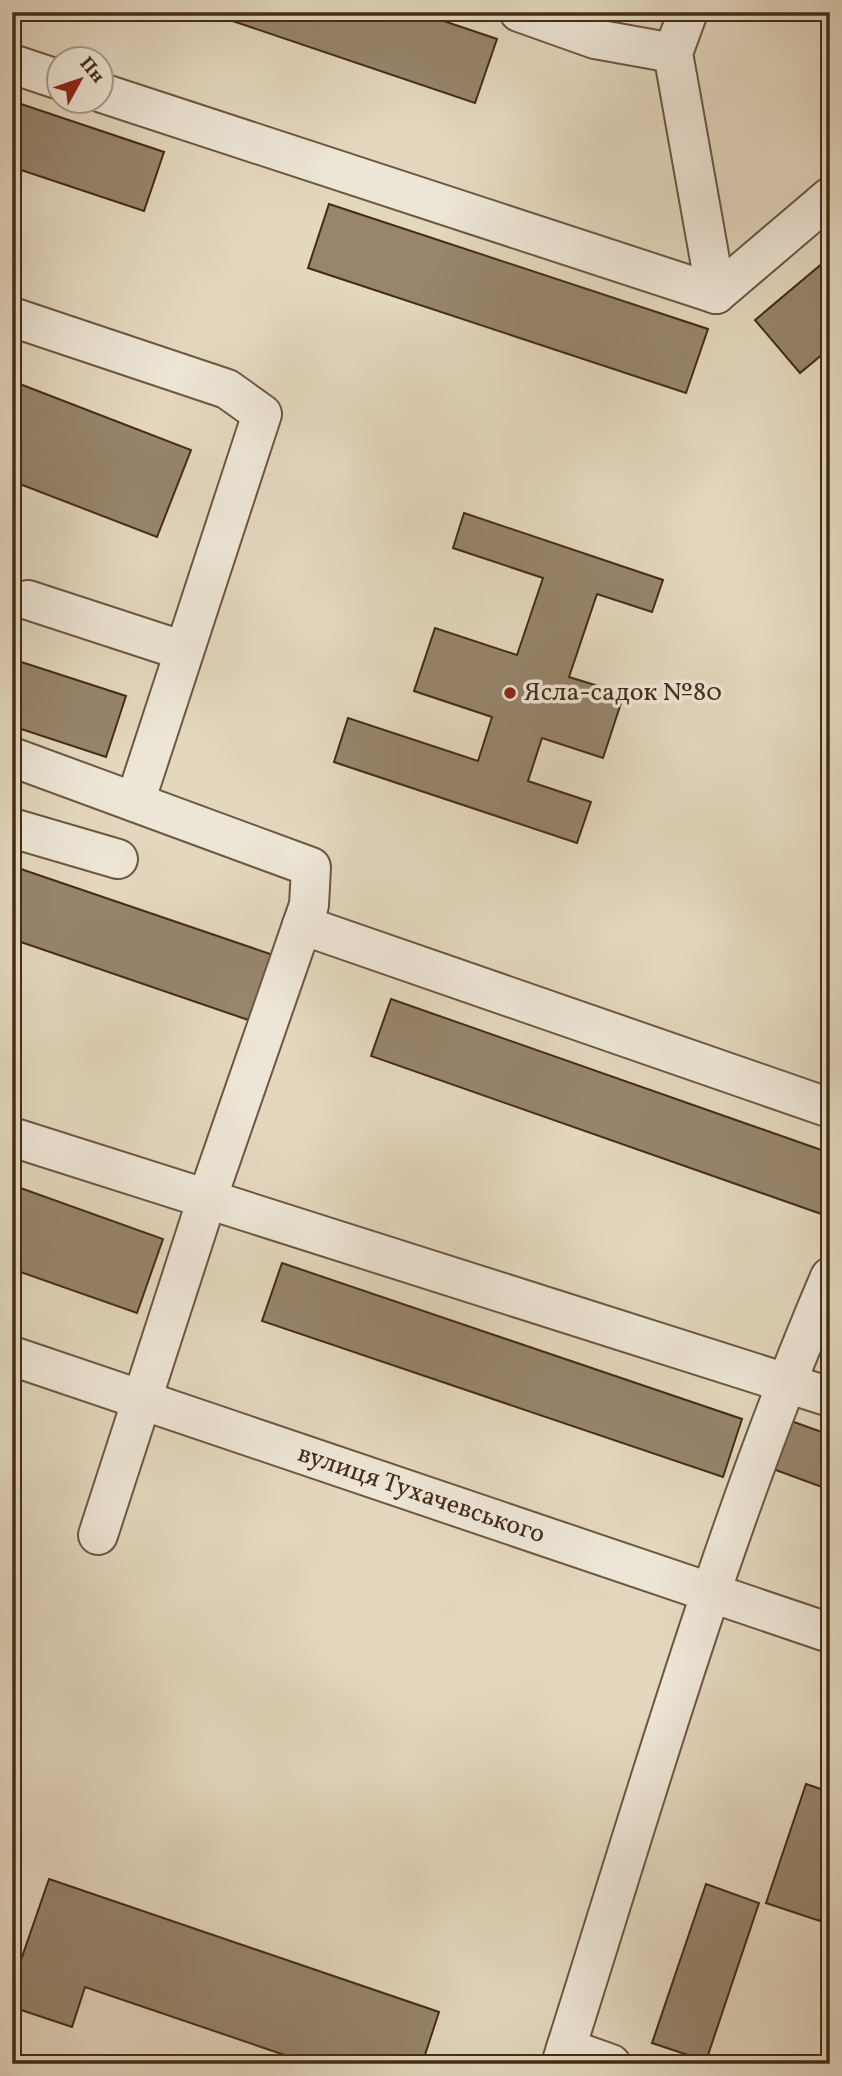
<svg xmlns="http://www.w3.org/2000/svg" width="842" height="2076" viewBox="0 0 842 2076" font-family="Vollkorn,serif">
<rect width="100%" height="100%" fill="#e3d7be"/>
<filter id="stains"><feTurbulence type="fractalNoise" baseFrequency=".00286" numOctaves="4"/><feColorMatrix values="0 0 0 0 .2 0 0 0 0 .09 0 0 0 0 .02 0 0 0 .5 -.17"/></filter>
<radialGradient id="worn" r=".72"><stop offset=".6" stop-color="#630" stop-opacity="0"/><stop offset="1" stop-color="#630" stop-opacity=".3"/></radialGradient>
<g fill="#97856d" stroke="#452c16" stroke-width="2">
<polygon points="206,12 417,12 497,39 475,103"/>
<polygon points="12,101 164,152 144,211 12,167"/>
<polygon points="329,204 708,329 686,393 308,268"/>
<polygon points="830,257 830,348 800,373 755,320"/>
<polygon points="12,381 191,450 157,537 12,481"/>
<polygon points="464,513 663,580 652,612 597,594 569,677 624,694 603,758 542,738 528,781 591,802 577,843 334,762 348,718 478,761 492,717 414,691 435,628 517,655 543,578 453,548"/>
<polygon points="12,659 126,696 106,757 12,726"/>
<polygon points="12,866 285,959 263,1025 12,939"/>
<polygon points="391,999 830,1153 830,1217 371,1056"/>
<polygon points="12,1185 163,1239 137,1313 12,1269"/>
<polygon points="282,1263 742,1419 723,1477 262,1321"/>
<polygon points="780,1417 830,1435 830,1490 762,1465"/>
<polygon points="806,1784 830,1792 830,1891 820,1921 766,1903"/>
<polygon points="49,1879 439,2012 422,2064 311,2064 85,1987 72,2027 12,2007 12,1986"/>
<polygon points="706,1884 759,1903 706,2061 652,2043"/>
</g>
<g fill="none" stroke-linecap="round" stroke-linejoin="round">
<g stroke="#6c5740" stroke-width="42">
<g id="minor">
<polyline points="519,12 595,39 673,53"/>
<polyline points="688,12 673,53 716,294"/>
<polyline points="12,64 60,80"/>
<polyline points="102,93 716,294"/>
<polyline points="716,294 830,197"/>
<polyline points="12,317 227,389 262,414 135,802"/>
<polyline points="28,600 184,651"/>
<polyline points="12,757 311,867 309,905 207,1199 98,1535"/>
<polyline points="12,828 118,859"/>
<polyline points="302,925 830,1108"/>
<polyline points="12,1137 830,1397"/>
<path id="s1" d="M12 1356 830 1633"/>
<polyline points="566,2048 611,2064"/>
<path d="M561 2064C645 1800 721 1532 830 1277"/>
</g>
</g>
<use href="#minor" stroke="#ede5d5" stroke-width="38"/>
</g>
<circle fill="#8f2418" stroke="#ede5d5" stroke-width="2.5" cx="510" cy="693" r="7"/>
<g text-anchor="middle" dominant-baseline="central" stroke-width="7" stroke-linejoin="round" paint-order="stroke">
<g font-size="26" fill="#452c16" stroke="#ede5d5" text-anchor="start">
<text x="524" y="693">Ясла-садок №80</text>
</g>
<g font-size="26" fill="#452c16" stroke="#ede5d5">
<text stroke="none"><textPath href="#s1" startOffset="432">вулиця Тухачевського</textPath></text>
</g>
</g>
<rect width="842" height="2076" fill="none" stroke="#e3d7be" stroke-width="42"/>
<rect x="14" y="14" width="814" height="2048" fill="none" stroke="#452c16" stroke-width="3.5"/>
<rect x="21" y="21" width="800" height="2034" fill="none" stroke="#452c16" stroke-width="2"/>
<g transform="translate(80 80) rotate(50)"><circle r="33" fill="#ede5d5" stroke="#aa9b89" stroke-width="2"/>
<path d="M0-5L12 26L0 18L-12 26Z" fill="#8f2418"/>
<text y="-10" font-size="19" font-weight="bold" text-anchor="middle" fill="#452c16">Пн</text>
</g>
<rect width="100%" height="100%" filter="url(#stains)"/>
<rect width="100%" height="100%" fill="url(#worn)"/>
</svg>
